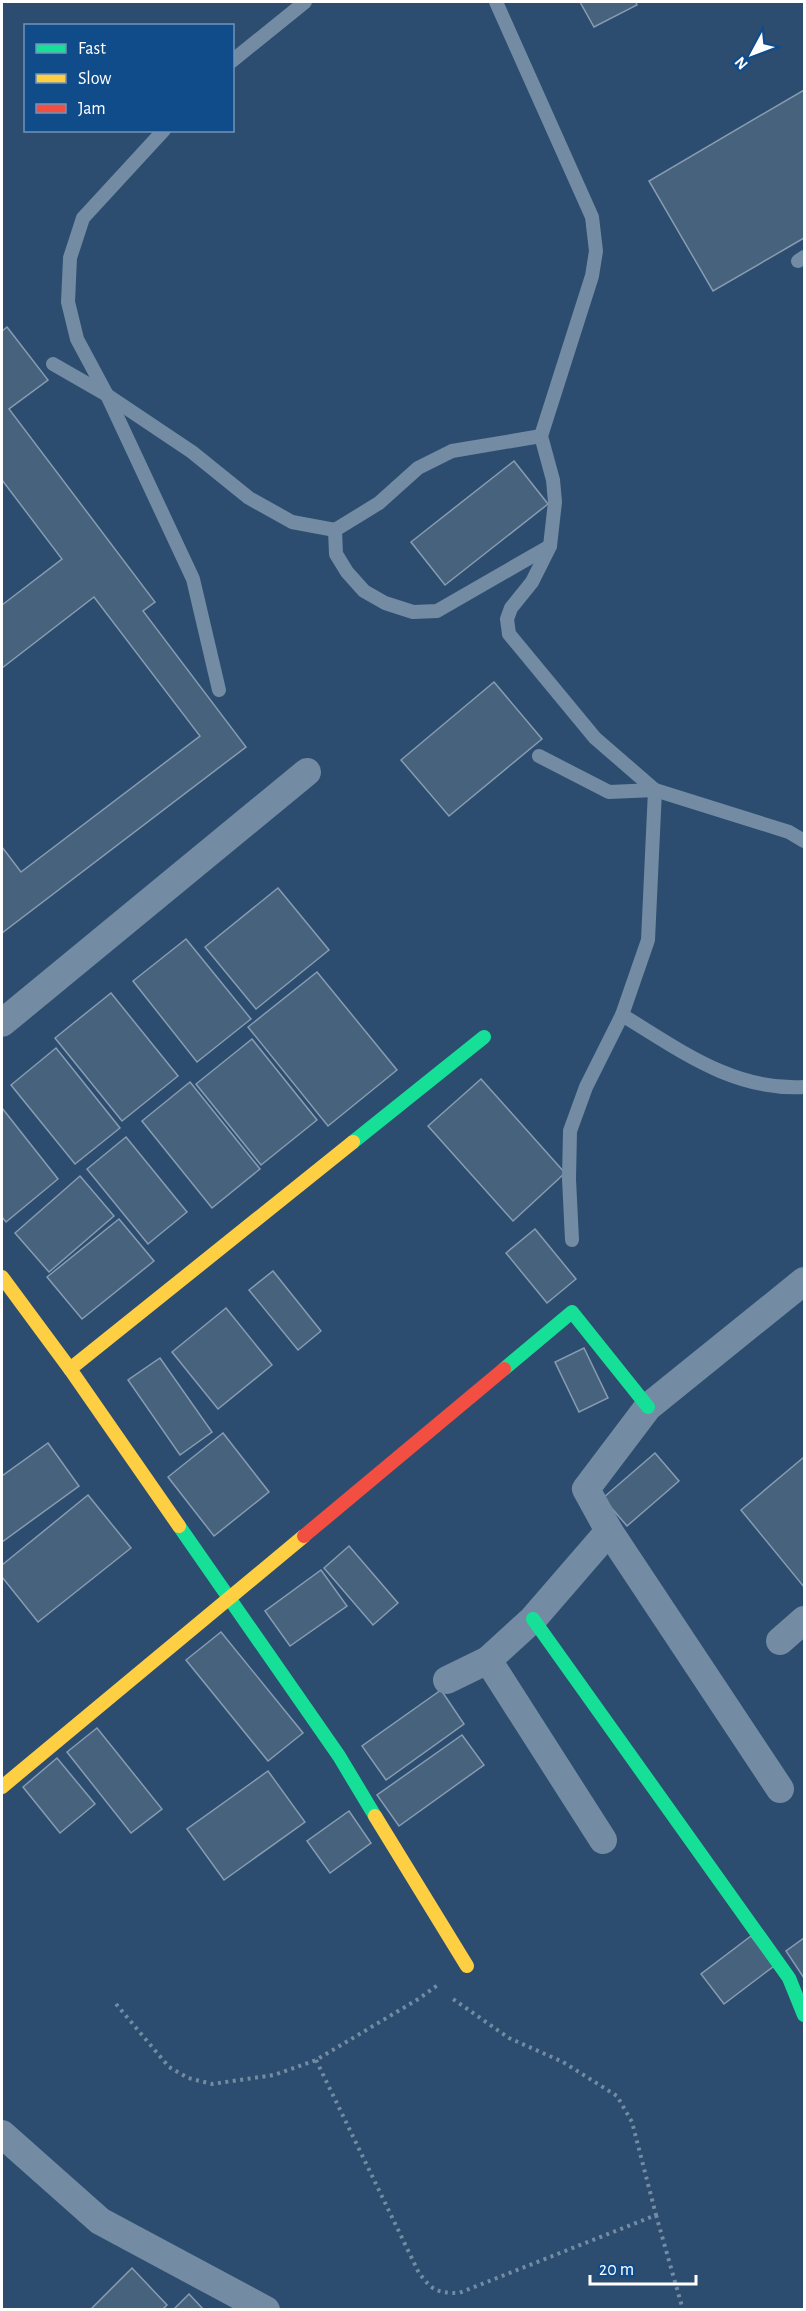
<svg xmlns="http://www.w3.org/2000/svg" width="806" height="2311" viewBox="0 0 806 2311" font-family="'Alegreya Sans',sans-serif">
<rect width="100%" height="100%" fill="#2c4d6f"/>
<g fill="#47627d" stroke="#879cb2" stroke-width="1.5">
<polygon points="580,2 636,2 637,5 594,27"/>
<polygon points="804,90 804,238 713,291 649,181"/>
<polygon points="7,327 48,380 9,409 155,602 143,611 246,747 2,933 2,847 21,872 200,736 94,597 2,668 2,605 62,559 2,480 2,331"/>
<polygon points="514,461 548,504 445,585 411,542"/>
<polygon points="494,682 542,739 449,816 401,760"/>
<polygon points="278,888 329,950 256,1009 205,947"/>
<polygon points="186,939 251,1019 197,1062 133,981"/>
<polygon points="317,972 397,1070 328,1126 248,1027"/>
<polygon points="111,993 178,1076 122,1121 55,1038"/>
<polygon points="252,1039 317,1120 261,1165 196,1084"/>
<polygon points="56,1048 120,1128 75,1164 11,1085"/>
<polygon points="481,1079 565,1173 513,1221 428,1126"/>
<polygon points="190,1082 260,1169 212,1208 142,1121"/>
<polygon points="2,1108 58,1179 6,1222 2,1217"/>
<polygon points="126,1137 187,1212 148,1244 87,1169"/>
<polygon points="80,1176 114,1216 49,1272 15,1233"/>
<polygon points="119,1219 154,1261 82,1319 47,1277"/>
<polygon points="535,1229 576,1279 547,1303 506,1253"/>
<polygon points="273,1271 321,1331 298,1350 249,1290"/>
<polygon points="226,1308 272,1365 218,1409 172,1352"/>
<polygon points="584,1348 608,1398 579,1412 555,1362"/>
<polygon points="160,1358 212,1432 180,1455 128,1380"/>
<polygon points="223,1433 269,1492 214,1536 168,1477"/>
<polygon points="48,1443 79,1486 2,1542 2,1476"/>
<polygon points="655,1453 679,1481 627,1526 603,1498"/>
<polygon points="804,1457 804,1587 741,1510"/>
<polygon points="88,1495 131,1548 38,1622 2,1577 2,1565"/>
<polygon points="349,1546 398,1603 373,1625 324,1568"/>
<polygon points="321,1570 347,1606 290,1646 265,1611"/>
<polygon points="221,1632 303,1733 268,1761 186,1660"/>
<polygon points="441,1690 464,1724 386,1780 362,1746"/>
<polygon points="97,1728 162,1809 131,1833 67,1752"/>
<polygon points="462,1735 484,1765 399,1826 377,1795"/>
<polygon points="57,1758 95,1804 60,1833 23,1787"/>
<polygon points="268,1771 305,1822 224,1880 187,1829"/>
<polygon points="349,1811 371,1843 330,1873 307,1841"/>
<polygon points="751,1936 774,1966 724,2004 701,1974"/>
<polygon points="804,1938 804,1978 786,1951"/>
<polygon points="132,2268 167,2305 162,2310 90,2310"/>
<polygon points="189,2294 204,2310 173,2310"/>
</g>
<g fill="none" stroke-linecap="round" stroke-linejoin="round">
<g stroke="#738ba3" stroke-width="4" stroke-dasharray="3 4.5" stroke-linecap="butt">
<polyline points="116,2004 169,2067 188,2078 212,2084 274,2075 316,2060 420,1998 439,1984"/>
<path d="M316 2060 419 2273C432 2290 436 2293 459 2293L656 2215 632 2122 617 2096 563 2062 509 2038 453 1999"/>
<polyline points="656,2215 683,2310"/>
</g>
<g stroke="#738ba3" stroke-width="14">
<polyline points="496,2 592,217 596,251 592,276 541,436 553,480 555,502 550,546 532,582 511,608 507,619 509,634 595,738 655,790 648,940 622,1015 586,1087 570,1131 569,1179 572,1240"/>
<polyline points="232,61 305,2"/>
<polyline points="164,130 83,218 70,258 68,302 77,339 107,395 192,452 249,498 292,522 335,530 379,503 418,468 452,451 541,436"/>
<polyline points="798,261 804,257"/>
<polyline points="53,364 107,395 193,579 219,690"/>
<polyline points="335,530 336,554 347,572 364,591 385,603 413,612 437,611 550,546"/>
<polyline points="539,756 609,792 655,790 789,832 804,841"/>
<path d="M622 1015C680 1050 733 1091 804 1087"/>
</g>
<g stroke="#738ba3" stroke-width="28">
<polyline points="2,1023 307,772"/>
<polyline points="609,1531 780,1789"/>
<polyline points="780,1641 804,1620"/>
<polyline points="488,1660 603,1840"/>
<polyline points="447,1680 488,1660 533,1619 609,1531 586,1489 648,1407 804,1281"/>
<polyline points="2,2134 100,2221 266,2310"/>
</g>
<g stroke="#16e098" stroke-width="14">
<polyline points="353,1142 484,1037"/>
<polyline points="504,1369 572,1312 648,1407"/>
<polyline points="179,1526 339,1756 375,1816"/>
<polyline points="533,1619 789,1978 804,2015"/>
</g>
<g stroke="#ffcf43" stroke-width="14">
<polyline points="2,1277 70,1369 179,1526"/>
<polyline points="70,1369 353,1142"/>
<polyline points="2,1787 304,1536"/>
<polyline points="375,1816 467,1966"/>
</g>
<polyline stroke="#f24e42" stroke-width="14" points="304,1536 504,1369"/>
</g>
<rect width="806" height="2311" fill="none" stroke="#ffffff" stroke-width="6"/>
<rect x="24" y="24" width="210" height="108" fill="#114c8a" stroke="#7094b9" stroke-width="1.5"/>
<rect x="36" y="44" width="30" height="9" fill="#16e098" stroke="#7094b9" stroke-width="1.5"/>
<text x="78" y="54" font-size="18" fill="#ffffff">Fast</text>
<rect x="36" y="74" width="30" height="9" fill="#ffcf43" stroke="#7094b9" stroke-width="1.5"/>
<text x="78" y="84" font-size="18" fill="#ffffff">Slow</text>
<rect x="36" y="104" width="30" height="9" fill="#f24e42" stroke="#7094b9" stroke-width="1.5"/>
<text x="78" y="114" font-size="18" fill="#ffffff">Jam</text>
<g transform="translate(752 54) rotate(229)" stroke="#114c8a" stroke-width="4.5" paint-order="stroke">
<path d="M0-4.5L10 22L0 15L-10 22Z" fill="#ffffff"/>
<text y="-9" font-size="16" font-weight="bold" text-anchor="middle" fill="#ffffff">N</text>
</g>
<path d="M590 2275v9h106v-9" fill="none" stroke="#ffffff" stroke-width="3"/>
<text x="599" y="2275" font-size="18" fill="#ffffff" stroke="#114c8a" stroke-width="4.5" paint-order="stroke">20 m</text>
</svg>
